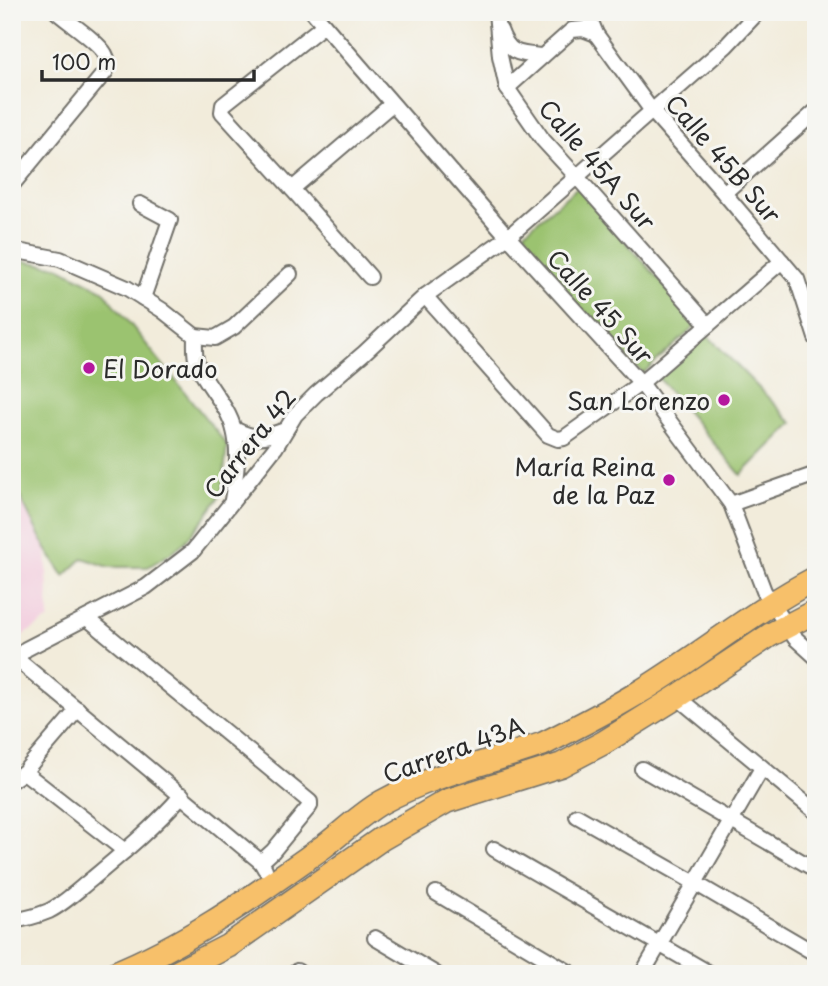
<svg xmlns="http://www.w3.org/2000/svg" width="828" height="986" viewBox="0 0 828 986" font-family="'Playpen Sans',sans-serif">
<rect width="100%" height="100%" fill="#f6f6f2"/>
<filter id="ink" filterUnits="userSpaceOnUse"><feTurbulence type="fractalNoise" baseFrequency=".0143" numOctaves="2"/><feDisplacementMap in="SourceGraphic" scale="14" xChannelSelector="R" yChannelSelector="G"/><feConvolveMatrix kernelMatrix="1 2 1 2 8 2 1 2 1" color-interpolation-filters="sRGB"/></filter>
<filter id="wash" filterUnits="userSpaceOnUse"><feTurbulence type="fractalNoise" baseFrequency=".00686" numOctaves="4" result="noise"/><feDisplacementMap in="SourceGraphic" scale="28" xChannelSelector="R" yChannelSelector="G"/><feGaussianBlur stdDeviation="1.57" result="paint"/><feColorMatrix in="noise" values="0 0 0 0 0 0 0 0 0 0 0 0 0 0 0 0 0 1.4 0 .05"/><feComposite in="paint" operator="in"/></filter>
<g filter="url(#wash)">
<rect width="100%" height="100%" fill="#f2ecdb"/>
<polygon fill="#f3cfdf" points="12,481 46,549 49,619 12,642"/>
<g fill="#9bc36f" stroke="#63774d" stroke-width="2">
<polygon points="578,187 698,324 643,373 516,239"/>
<polygon points="12,259 59,267 103,290 227,445 222,493 203,520 186,541 171,553 148,567 109,567 83,558 64,576 46,549 12,481"/>
<polygon points="708,336 793,423 741,475 658,378"/>
</g>
</g>
<g filter="url(#ink)">
<g fill="none" stroke-linecap="round" stroke-linejoin="round">
<g stroke="#716f69" stroke-width="18">
<g id="minor">
<polyline points="313,12 508,237 641,383 731,504 764,591 795,638 816,657"/>
<polyline points="496,12 500,56 507,88 543,140 577,177 708,325"/>
<polyline points="587,12 596,34 652,111 724,193 797,279 816,338"/>
<polyline points="324,25 223,105 222,112 292,189 392,104"/>
<path d="M500 30C509 55 519 54 543 56"/>
<polyline points="507,88 572,30 583,29 596,34"/>
<path d="M12 185 106 71C108 65 108 59 105 54 99 42 68 22 57 12"/>
<polyline points="292,189 370,277"/>
<polyline points="724,193 816,111"/>
<polyline points="140,204 170,220 143,298"/>
<path d="M12 250 60 259 127 288 162 310 195 336C195 345 194 355 197 363 207 387 228 405 234 430 240 453 236 477 232 500"/>
<polyline points="425,296 548,435 558,439 564,438 641,383 782,261"/>
<polyline points="195,336 215,338 234,327 290,274"/>
<path d="M234 429C255 440 264 438 285 430"/>
<polyline points="731,504 816,474"/>
<polyline points="87,618 310,802 310,806 305,812 273,851 261,862"/>
<polyline points="13,658 19,661 261,862 265,869"/>
<polyline points="19,661 20,655 26,649 146,587 193,551 275,448 295,415 316,394 364,353 425,296 508,237 726,46 758,12"/>
<polyline points="677,697 816,812"/>
<polyline points="642,769 816,870"/>
<polyline points="24,772 125,851"/>
<polyline points="12,780 24,772 78,709"/>
<polyline points="577,816 695,883 816,954"/>
<polyline points="494,849 711,974"/>
<polyline points="436,893 572,974"/>
<path d="M12 921C25 919 37 916 49 911 65 903 79 889 93 878 124 852 155 826 182 795"/>
<polyline points="375,938 436,974"/>
<polyline points="297,971 301,974"/>
<polyline points="642,974 762,768"/>
</g>
</g>
<g stroke="#716f69" stroke-width="26">
<g id="primary">
<path d="M113 974C190 943 255 895 323 847 342 833 361 814 382 802 431 775 490 762 543 744 575 728 608 711 638 693 699 656 753 611 816 578"/>
<polyline points="174,974 228,946 381,839 447,801 561,765 603,743 677,697 770,635 816,611"/>
</g>
</g>
<use href="#minor" stroke="#fff" stroke-width="14"/>
<use href="#primary" stroke="#f7c06b" stroke-width="23"/>
</g>
</g>
<g fill="#b5179e" stroke="#f6f6f2" stroke-width="2.5">
<circle cx="89" cy="368" r="7"/>
<circle cx="724" cy="400" r="7"/>
<circle cx="669" cy="480" r="7"/>
</g>
<g text-anchor="middle" dominant-baseline="central" stroke-width="6" stroke-linejoin="round" paint-order="stroke">
<g font-size="24" fill="#2b2b2b" stroke="#f6f6f2">
<text transform="translate(724 158) rotate(49)">Calle 45B Sur</text>
<text transform="translate(598 164) rotate(49)">Calle 45A Sur</text>
<text transform="translate(601 306) rotate(48)">Calle 45 Sur</text>
<text transform="translate(249 443) rotate(-52)">Carrera 42</text>
<text transform="translate(453 749) rotate(-20)">Carrera 43A</text>
</g>
<g font-size="24" fill="#2b2b2b" stroke="#f6f6f2" text-anchor="end">
<text x="103" y="368" text-anchor="start">El Dorado</text>
<text x="710" y="400">San Lorenzo</text>
<text x="655" y="466">María Reina<tspan x="655" dy="28">de la Paz</tspan></text>
</g>
</g>
<rect width="828" height="986" fill="none" stroke="#f6f6f2" stroke-width="42"/>
<path d="M42 70v10h212v-10" fill="none" stroke="#2b2b2b" stroke-width="3.5"/>
<text x="52" y="70" font-size="21" fill="#2b2b2b" stroke="#f6f6f2" stroke-width="5" paint-order="stroke">100 m</text>
</svg>
